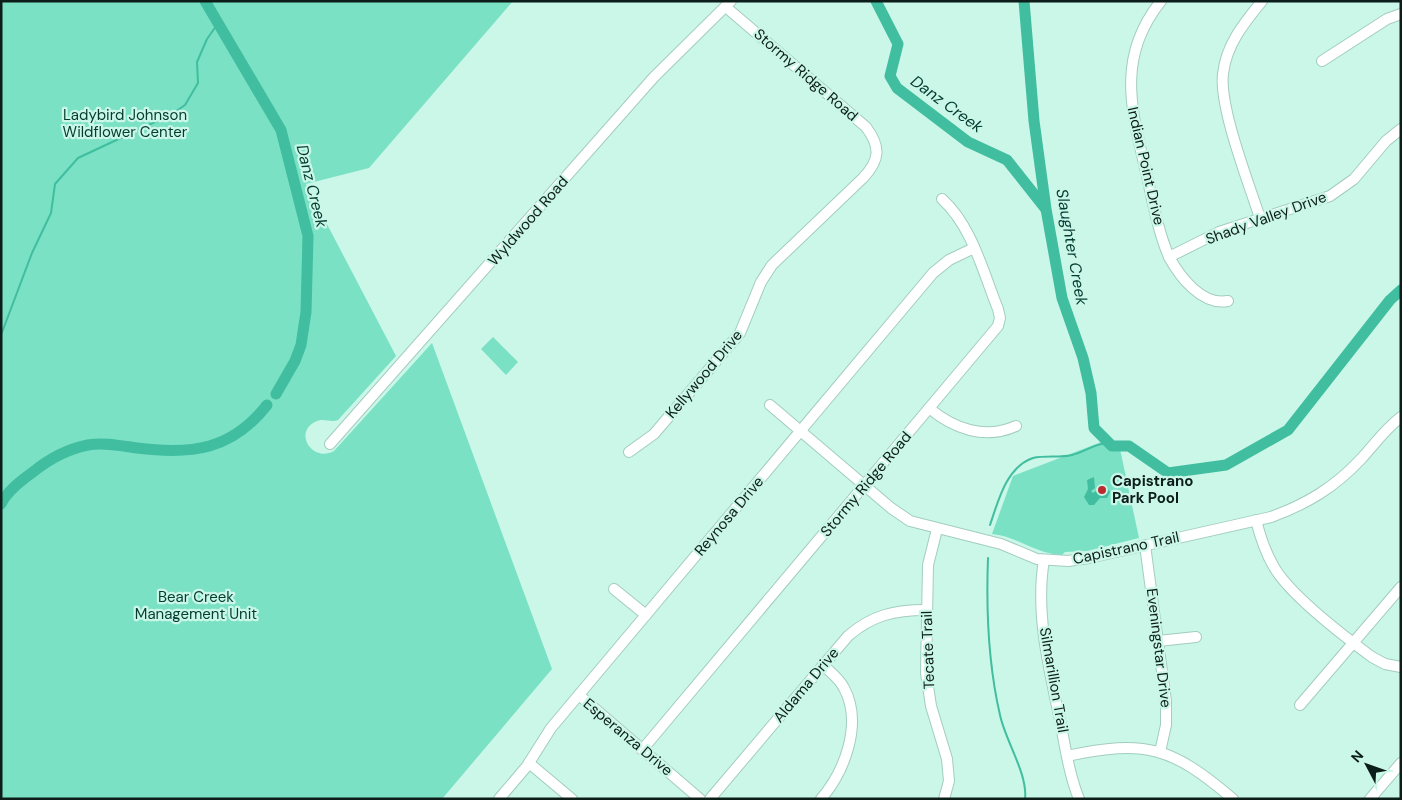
<svg xmlns="http://www.w3.org/2000/svg" width="1402" height="800" viewBox="0 0 1402 800" font-family="'DM Sans',sans-serif">
<rect width="100%" height="100%" fill="#caf7e8"/>
<g fill="#7ae1c5">
<path d="M1 1H513L369 168 306 184 396 356 338 420C330 423 323 417 315 422 293 433 313 463 334 451L432 343 552 669 442 799H1Z"/>
<polygon points="493,337 518,362 506,375 481,349"/>
<path d="M1104 441 1120 449 1139 538 1087 551 1065 552 1062 555C1036 554 1016 536 992 534L1013 476Z"/>
</g>
<polygon fill="#41bd9f" points="1094,477 1095,488 1091,491 1093,493 1105,485 1110,492 1107,498 1100,498 1094,505 1089,505 1084,497 1088,489 1087,480"/>
<g fill="none" stroke-linecap="round" stroke-linejoin="round">
<g stroke="#41bd9f" stroke-width="2">
<polyline points="1,335 32,253 51,213 55,184 78,158 172,114 185,105 198,83 197,62 207,39 219,22"/>
<path d="M990 525C998 502 1006 467 1033 458 1045 455 1060 458 1072 455 1085 452 1095 443 1109 443"/>
<path d="M988 558C986 610 988 663 1000 715 1005 740 1028 774 1025 799"/>
</g>
<g stroke="#41bd9f" stroke-width="11">
<polyline points="205,1 281,130 308,236 306,312 301,345 295,361 276,394"/>
<polyline points="876,1 898,44 890,76 897,88 968,142 1007,160 1045,208"/>
<polyline points="1024,1 1034,121 1046,209 1062,298 1083,358 1091,393 1094,428 1112,446 1129,446 1168,473 1226,465 1288,430 1390,300 1401,290"/>
<path d="M1 504C7 491 22 480 33 472 49 459 68 449 88 445 103 442 122 446 137 448 192 455 232 450 267 405"/>
</g>
<g stroke="#a2cdbf" stroke-width="12">
<g id="minor">
<path d="M1161 1C1115 58 1132 112 1147 176 1153 203 1158 231 1169 257 1180 277 1202 306 1228 301"/>
<polyline points="1322,61 1387,19 1401,14"/>
<path d="M1260 218C1249 184 1219 107 1223 74 1226 45 1244 23 1262 1"/>
<polyline points="1169,257 1219,232 1330,196 1354,179 1386,141 1401,129"/>
<path d="M770 405 891 508 910 521 1001 544 1037 559 1068 561 1089 558 1271 517C1307 504 1335 487 1361 459 1374 445 1385 429 1401 417"/>
<path d="M929 408C954 429 985 440 1016 426"/>
<polyline points="330,444 654,77 731,1"/>
<path d="M629 452 654 434 740 333 761 282 772 265 863 178C880 160 881 147 866 127L727 8"/>
<path d="M1256 520C1260 536 1265 552 1274 567 1290 595 1345 637 1372 657L1385 664 1401 667"/>
<polyline points="937,529 928,565 926,673 931,706 947,759 949,781 944,799"/>
<polyline points="1145,545 1166,701 1166,725 1160,752"/>
<path d="M1044 560C1035 612 1049 669 1060 720 1065 746 1069 774 1079 799"/>
<polyline points="614,589 646,615"/>
<polyline points="1158,641 1196,637"/>
<polyline points="579,695 700,799"/>
<polyline points="1300,705 1401,587"/>
<path d="M642 750 998 326 1000 318 998 309C983 272 972 226 942 199"/>
<path d="M1067 756C1146 739 1172 747 1233 799"/>
<polyline points="529,763 572,799"/>
<polyline points="499,799 527,766 551,728 933,273 949,260 974,248"/>
<path d="M710 799 848 636C872 615 895 610 926 610"/>
<path d="M821 799C845 771 863 723 844 688 839 678 830 672 823 665"/>
<polyline points="1370,799 1401,763"/>
</g>
</g>
<use href="#minor" stroke="#fff" stroke-width="10"/>
</g>
<circle fill="#bb2b2f" stroke="#caf7e8" stroke-width="2" cx="1102" cy="490" r="5"/>
<g text-anchor="middle" dominant-baseline="central" stroke-width="4.5" stroke-linejoin="round" paint-order="stroke">
<g font-size="15" fill="#0d1d19" stroke="#caf7e8">
<text transform="translate(806 75) rotate(41)">Stormy Ridge Road</text>
<text transform="translate(1146 166) rotate(77)">Indian Point Drive</text>
<text transform="translate(1266 218) rotate(-20)">Shady Valley Drive</text>
<text transform="translate(528 221) rotate(-49)">Wyldwood Road</text>
<text transform="translate(704 374) rotate(-50)">Kellywood Drive</text>
<text transform="translate(866 484) rotate(-50)">Stormy Ridge Road</text>
<text transform="translate(729 516) rotate(-50)">Reynosa Drive</text>
<text transform="translate(1126 548) rotate(-12)">Capistrano Trail</text>
<text transform="translate(1159 648) rotate(83)">Eveningstar Drive</text>
<text transform="translate(928 650) rotate(-92)">Tecate Trail</text>
<text transform="translate(1054 680) rotate(80)">Silmarillion Trail</text>
<text transform="translate(806 685) rotate(-50)">Aldama Drive</text>
<text transform="translate(628 737) rotate(40)">Esperanza Drive</text>
</g>
<g font-size="15" fill="#043c30" stroke="#caf7e8">
<text x="125" y="115">Ladybird Johnson<tspan x="125" dy="17">Wildflower Center</tspan></text>
<text x="196" y="597">Bear Creek<tspan x="196" dy="17">Management Unit</tspan></text>
</g>
<g font-size="15" font-weight="bold" fill="#0d1d19" stroke="#caf7e8" text-anchor="start">
<text x="1112" y="481">Capistrano<tspan x="1112" dy="17">Park Pool</tspan></text>
</g>
<g font-size="16" font-style="italic" fill="#033c30" stroke="#caf7e8">
<text transform="translate(947 104) rotate(36)">Danz Creek</text>
<text transform="translate(312 186) rotate(76)">Danz Creek</text>
<text transform="translate(1072 247) rotate(80)">Slaughter Creek</text>
</g>
</g>
<rect width="1402" height="800" fill="none" stroke="#0d1d19" stroke-width="5"/>
<g transform="translate(1367 765) rotate(311)" stroke="#caf7e8" stroke-width="4" paint-order="stroke">
<path d="M0-4L9 19L0 12L-9 19Z" fill="#0d1d19"/>
<text y="-8" font-size="14" font-weight="bold" text-anchor="middle" fill="#0d1d19">N</text>
</g>
</svg>
